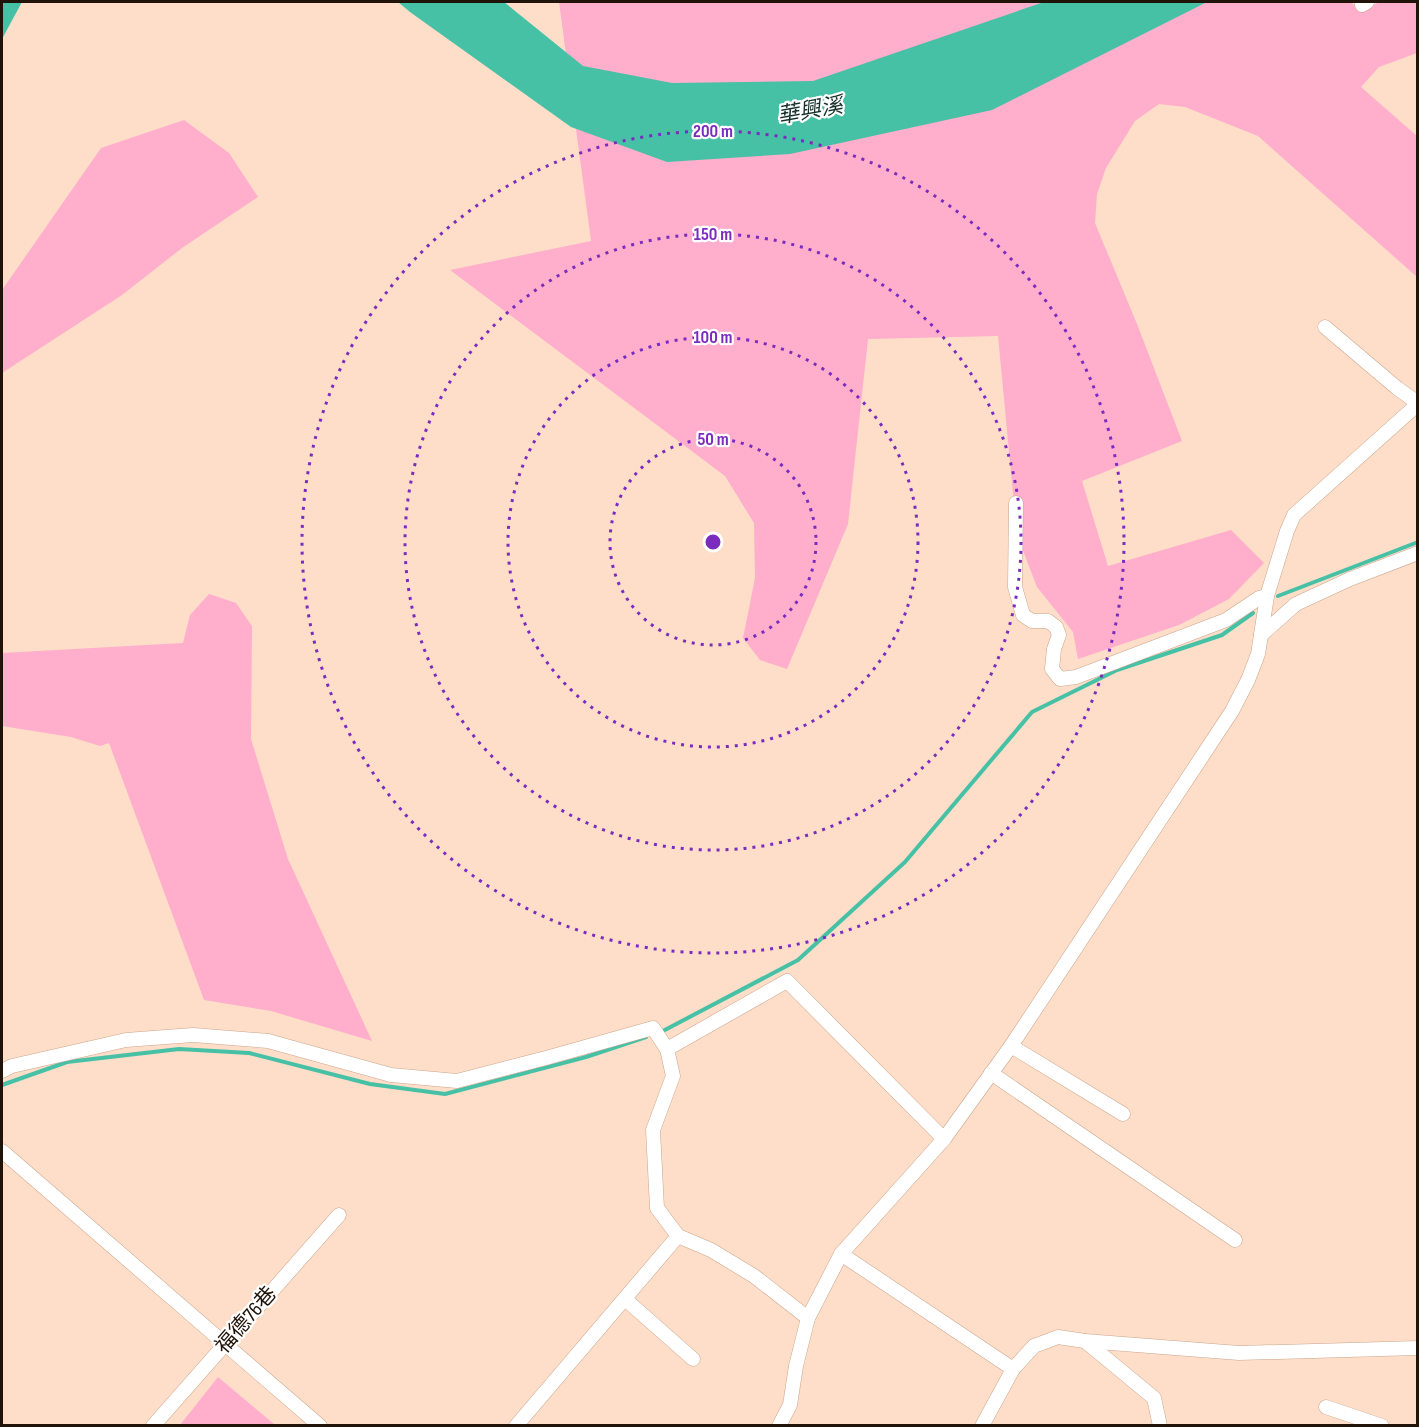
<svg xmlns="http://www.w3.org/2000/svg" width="1419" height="1427" viewBox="0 0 1419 1427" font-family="'Sofia Sans Condensed','Noto Sans TC',sans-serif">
<rect width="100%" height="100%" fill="#fedec8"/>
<g fill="#ffaecc">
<polygon points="559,2 1351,2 1361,12 1379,2 1417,2 1417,53 1379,67 1361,87 1417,136 1417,277 1258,136 1185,107 1159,104 1135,121 1106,168 1097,194 1095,223 1137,324 1182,441 1082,481 1108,566 1231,530 1264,563 1229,599 1179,625 1078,659 1073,632 1037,587 1017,535 998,336 868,339 848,524 787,669 760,660 743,638 755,578 754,523 725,476 450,270 591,241"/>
<polygon points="184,120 229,153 258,197 182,248 122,295 2,373 2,290 101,148"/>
<polygon points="209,594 236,603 252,626 251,739 288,859 372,1041 271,1011 204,1000 109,743 100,746 71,737 2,726 2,653 183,643 190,615"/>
<polygon points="218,1377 275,1425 180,1425"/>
</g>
<g fill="#46c1a6">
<polygon points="2,2 22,2 2,39"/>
<polygon points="398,2 504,2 583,66 672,83 813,81 1044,2 1207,2 992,110 790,154 667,162 571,127 410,12"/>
</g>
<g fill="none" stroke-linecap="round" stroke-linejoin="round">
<g stroke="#46c1a6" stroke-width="4">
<polyline points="1278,596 1418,542"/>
<polyline points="661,1032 798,960 905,862 1032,712 1117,670 1222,635 1253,613"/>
<polyline points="2,1085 67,1062 179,1049 249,1053 370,1084 445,1094 586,1057 646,1037"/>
</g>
<g stroke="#cba58c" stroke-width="15">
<g id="minor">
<polyline points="1362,5 1367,2"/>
<polyline points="1325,327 1397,388 1418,403"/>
<polyline points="1016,503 1015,587 1023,615 1032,621 1048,621 1056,627 1059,635 1054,649 1052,669 1060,679 1076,677 1226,620 1259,598 1267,596"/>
<polyline points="1261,635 1296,604 1350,579 1418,553"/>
<polyline points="1011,1046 1123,1114"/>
<polyline points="2,1071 12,1066 126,1040 193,1035 268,1041 391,1075 457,1081 546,1058 653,1028 667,1049"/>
<polyline points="991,1073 1235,1240"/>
<polyline points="2,1151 320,1426"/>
<polyline points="841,1254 1013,1369"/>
<polyline points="625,1299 693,1359"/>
<polyline points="808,1318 754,1276 711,1250 678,1236 657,1208 653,1130 673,1076 667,1049 787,981 944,1139"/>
<polyline points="1085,1341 1154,1398 1160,1426"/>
<polyline points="1326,1407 1382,1426"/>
<polyline points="153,1426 339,1215"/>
<polyline points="516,1426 678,1236"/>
<polyline points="779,1426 790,1405 796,1366 808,1318 841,1254 944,1139 1011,1046 1232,711 1248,680 1258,654 1267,596 1287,531 1294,515 1418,404"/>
<polyline points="982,1426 1013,1369 1034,1346 1058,1337 1085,1341 1239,1353 1418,1348"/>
</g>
</g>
<use href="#minor" stroke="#fff" stroke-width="14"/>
</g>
<g fill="none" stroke="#7b2cbf" stroke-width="3" stroke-dasharray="3 6">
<circle cx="713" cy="542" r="103"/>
<circle cx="713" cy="542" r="205"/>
<circle cx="713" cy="542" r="308"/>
<circle cx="713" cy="542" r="411"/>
</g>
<g text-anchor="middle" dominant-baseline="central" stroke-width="4.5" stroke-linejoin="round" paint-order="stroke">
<g font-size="21" fill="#201309" stroke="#fff">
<text transform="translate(246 1320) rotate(-49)">福德76巷</text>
</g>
<g font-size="22" font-style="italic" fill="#17312a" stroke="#fff">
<text transform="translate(810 111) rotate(-10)">華興溪</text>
</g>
</g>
<circle cx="713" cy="542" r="9" fill="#7b2cbf" stroke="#fff" stroke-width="3"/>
<g font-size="18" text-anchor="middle" font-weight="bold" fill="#7b2cbf" stroke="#fff" stroke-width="4.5" stroke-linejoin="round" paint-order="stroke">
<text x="713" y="137">200 m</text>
<text x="713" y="240">150 m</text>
<text x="713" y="343">100 m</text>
<text x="713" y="445">50 m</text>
</g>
<rect width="1419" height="1427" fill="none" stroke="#201309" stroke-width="6"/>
</svg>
